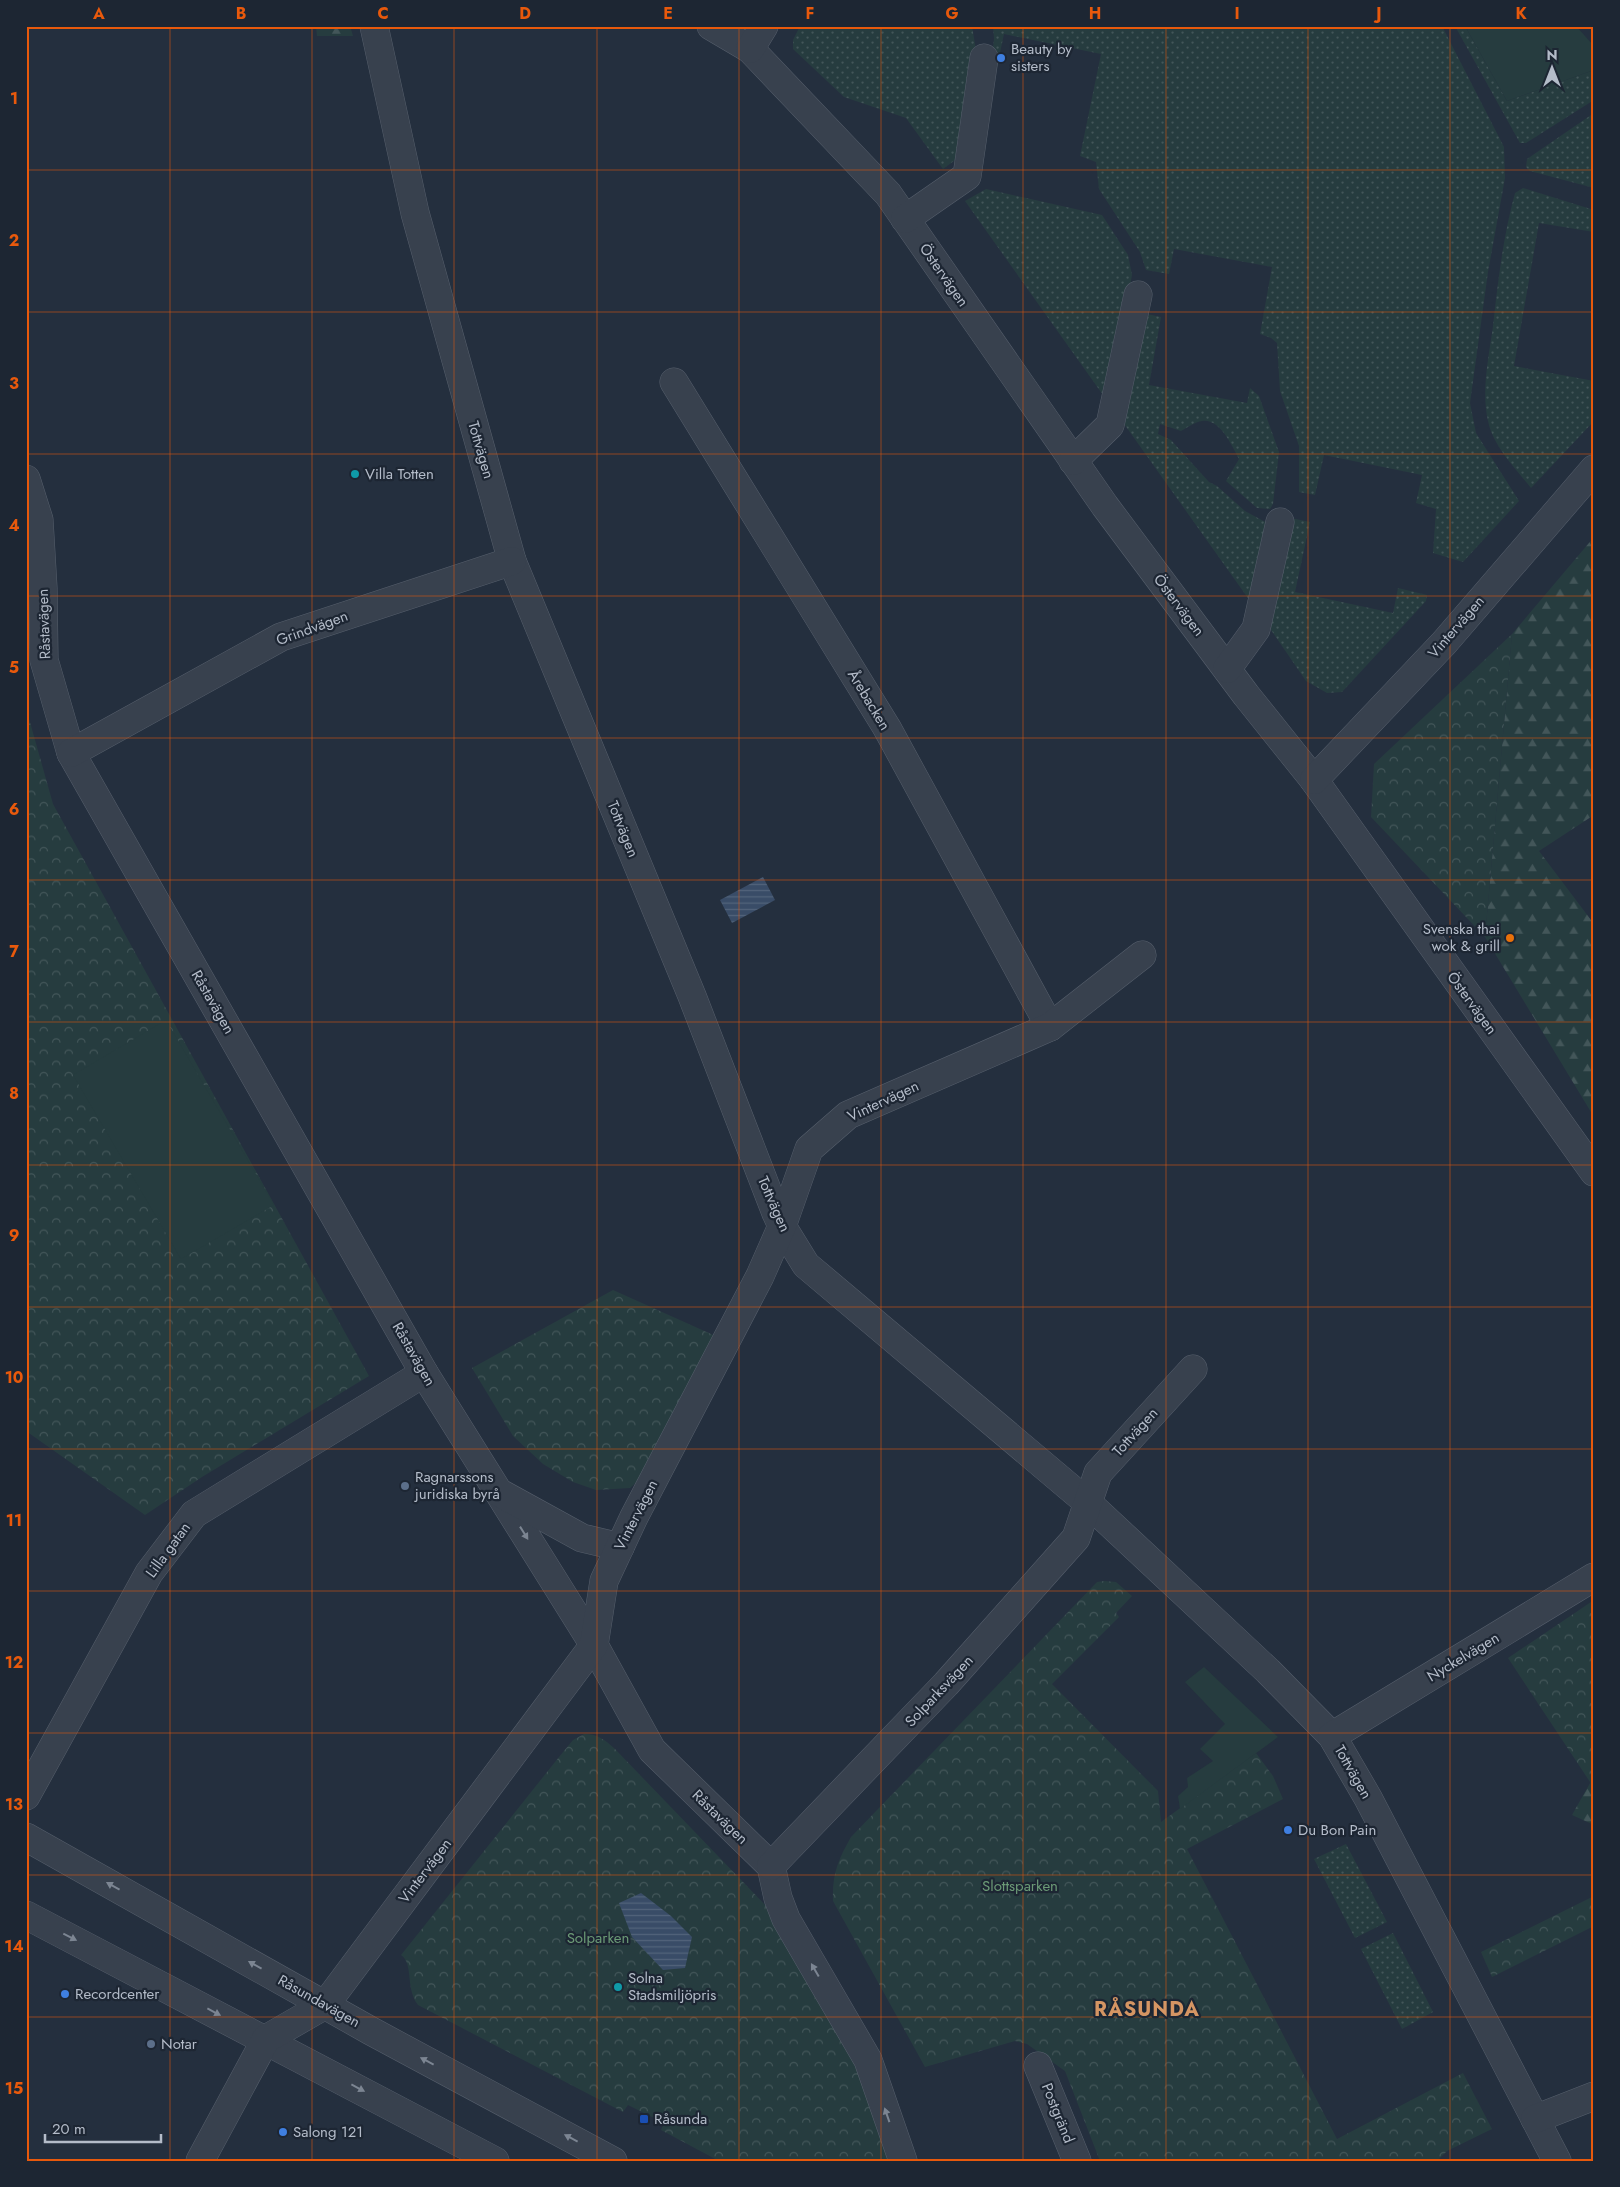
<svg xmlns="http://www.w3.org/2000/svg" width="1620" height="2187" viewBox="0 0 1620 2187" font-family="Jost,sans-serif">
<defs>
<pattern id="grass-dots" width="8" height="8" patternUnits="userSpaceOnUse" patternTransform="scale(1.25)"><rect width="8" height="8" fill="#263c3f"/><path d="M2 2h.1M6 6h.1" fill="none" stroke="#435659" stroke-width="1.8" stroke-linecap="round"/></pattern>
<pattern id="forest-firs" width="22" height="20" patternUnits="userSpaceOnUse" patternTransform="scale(1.25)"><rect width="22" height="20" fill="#263c3f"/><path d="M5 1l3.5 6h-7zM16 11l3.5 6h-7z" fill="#435659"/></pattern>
<pattern id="park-crowns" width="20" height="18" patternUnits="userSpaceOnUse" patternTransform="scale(1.25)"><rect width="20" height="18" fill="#263c3f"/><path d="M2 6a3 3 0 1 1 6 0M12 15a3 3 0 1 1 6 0" fill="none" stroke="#435659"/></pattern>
<pattern id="water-rules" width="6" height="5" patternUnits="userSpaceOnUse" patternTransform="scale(1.25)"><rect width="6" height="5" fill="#394c67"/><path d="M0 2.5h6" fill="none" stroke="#53647b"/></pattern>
</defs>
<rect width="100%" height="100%" fill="#242f3e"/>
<g fill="url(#grass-dots)">
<polygon points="800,26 972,26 977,56 958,158 943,169 906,118 844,97 793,49 793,40"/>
<polygon points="993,26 1442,26 1504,147 1505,178 1488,272 1470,403 1476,433 1519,501 1463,562 1433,553 1436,509 1416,503 1422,475 1324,455 1315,495 1299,492 1299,446 1280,391 1277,343 1271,338 1260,334 1272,267 1174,249 1169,274 1146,270 1140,252 1099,189 1096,162 1080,156 1101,54 1004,34 993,85 989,82 994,39"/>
<polygon points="1455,26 1465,26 1507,101 1594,70 1594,100 1526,143 1520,143"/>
<polygon points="1594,113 1594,188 1530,171 1526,167 1527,159"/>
<path d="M1523 188 1594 210V232L1539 223 1514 366 1594 381V421L1531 488C1516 469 1493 446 1488 421 1481 390 1489 356 1493 326 1498 281 1503 237 1515 193Z"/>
<polygon points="986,189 1102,215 1128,255 1132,275 1108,402 965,201"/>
<path d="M1147 314 1161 317 1149 385 1247 403 1250 388 1259 396 1279 452 1273 504 1270 509 1257 508 1226 481 1239 459C1232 446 1220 418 1202 421 1195 422 1187 428 1181 431L1160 424 1158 434 1171 440 1209 482 1217 486 1245 511 1269 524 1255 608 1122 421Z"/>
<polygon points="1291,518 1310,522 1295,592 1393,613 1398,588 1427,595 1426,601 1342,692 1327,693 1306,681 1269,627"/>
<polygon points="1346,1844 1387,1922 1355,1938 1314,1859"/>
<polygon points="1393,1933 1433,2012 1402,2029 1361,1949"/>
</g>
<g fill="url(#forest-firs)">
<polygon points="316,26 350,26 353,36 317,36"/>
<polygon points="1594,537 1594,815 1539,851 1594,924 1594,1117 1485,937 1512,634"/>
<polygon points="1594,1776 1594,1825 1572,1815"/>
</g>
<g fill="url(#park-crowns)">
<polygon points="1512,634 1485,937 1371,817 1374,764"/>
<polygon points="26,708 53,804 369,1376 202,1477 145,1515 26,1431"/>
<polygon points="613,1290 720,1338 659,1462 630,1488 596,1490 573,1482 543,1464 513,1436 472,1368"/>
<path d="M1104 1581 1116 1582 1132 1596 1116 1613 1119 1617 1052 1684 1158 1791 1161 1822 1256 1753 1273 1776 1283 1799 1187 1849 1337 2139 1463 2073 1492 2129 1447 2151 1437 2161H1100L1065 2071 1027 2044 1015 2041 925 2067 833 1901C832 1874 838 1860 851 1837L1097 1582Z"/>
<polygon points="1594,1600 1594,1788 1508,1658"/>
<path d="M584 1734C598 1734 605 1740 615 1749L769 1909 854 2060 892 2161H719L661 2130 664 2123 628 2105 623 2112 418 2005C405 1988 414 1964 401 1955L559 1757 573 1740Z"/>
<polygon points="1594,1896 1594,1926 1492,1977 1481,1952"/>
</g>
<g fill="#263c3f">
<polygon points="1465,26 1576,26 1594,46 1594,70 1507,101"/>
<polygon points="166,1020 274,1205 181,1259 73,1075"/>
<polygon points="1204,1667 1278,1737 1180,1809 1178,1796 1188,1787 1187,1778 1213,1761 1200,1749 1225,1724 1185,1682"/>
</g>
<g fill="url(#water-rules)">
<polygon points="763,877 775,900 732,923 720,900"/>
<polygon points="641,1893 671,1916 692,1937 685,1968 663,1970 632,1937 619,1903"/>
</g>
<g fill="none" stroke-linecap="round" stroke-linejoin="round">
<g stroke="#565f6c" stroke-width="29">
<g id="minor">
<polyline points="374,26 415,213 512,561 692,996 776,1213 782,1226 806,1265 1087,1502 1268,1671 1332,1736 1368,1798 1557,2161"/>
<polyline points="711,26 750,49 888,194 1105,506 1246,695 1314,780 1594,1172"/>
<polyline points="750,49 764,26"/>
<polyline points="905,219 967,176 984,58"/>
<polyline points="674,382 887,728 1050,1027"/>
<polyline points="1073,461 1110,425 1138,295"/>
<polyline points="26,479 39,520 43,588 44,660 71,753 424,1373 594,1645 652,1750 771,1866 778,1898 786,1919 868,2060 903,2161"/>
<polyline points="1227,669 1256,629 1280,522"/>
<polyline points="71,753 281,637 512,561"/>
<polyline points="1314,780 1444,643 1594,469"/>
<polyline points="500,1493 582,1538 620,1547"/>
<polyline points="1332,1736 1594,1577"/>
<polyline points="26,1796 149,1573 194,1514 424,1373"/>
<polyline points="26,1837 371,2031 613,2161"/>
<polyline points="771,1866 946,1684 1076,1538 1098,1473 1193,1369"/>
<polyline points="26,1915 495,2161"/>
<polyline points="1038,2066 1077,2161"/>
<polyline points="1535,2119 1594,2096"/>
<polyline points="200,2161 266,2039 325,2005 594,1645 604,1581 634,1517 760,1276 782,1226 809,1149 848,1115 1050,1027 1142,955"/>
</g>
</g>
<use href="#minor" stroke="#38414e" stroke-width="28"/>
</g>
<defs><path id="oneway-solid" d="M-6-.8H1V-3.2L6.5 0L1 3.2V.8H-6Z" transform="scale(1.25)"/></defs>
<g fill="#7c8592">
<use href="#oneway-solid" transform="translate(524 1533) rotate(58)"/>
<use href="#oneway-solid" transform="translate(113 1886) rotate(-151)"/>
<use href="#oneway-solid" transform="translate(70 1937) rotate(27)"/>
<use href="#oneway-solid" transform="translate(255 1965) rotate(-151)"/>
<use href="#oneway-solid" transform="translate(815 1970) rotate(-120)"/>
<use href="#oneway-solid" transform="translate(214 2012) rotate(28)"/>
<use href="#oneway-solid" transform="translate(427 2061) rotate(-152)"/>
<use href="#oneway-solid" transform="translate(358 2088) rotate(28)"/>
<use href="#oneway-solid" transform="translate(887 2115) rotate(-109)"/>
<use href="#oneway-solid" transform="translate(571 2138) rotate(-152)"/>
</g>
<path fill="none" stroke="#e8590c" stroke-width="1" stroke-opacity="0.55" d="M170 26V2161M312 26V2161M454 26V2161M597 26V2161M739 26V2161M881 26V2161M1023 26V2161M1166 26V2161M1308 26V2161M1450 26V2161M26 170H1594M26 312H1594M26 454H1594M26 596H1594M26 738H1594M26 880H1594M26 1022H1594M26 1165H1594M26 1307H1594M26 1449H1594M26 1591H1594M26 1733H1594M26 1875H1594M26 2017H1594"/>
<g fill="#3f7fe0" stroke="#1d2633" stroke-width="2">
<circle cx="1001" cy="58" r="5"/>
<circle cx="1288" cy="1830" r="5"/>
<circle cx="65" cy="1994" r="5"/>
<circle cx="283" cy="2132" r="5"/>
</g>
<g fill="#0f9aa8" stroke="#1d2633" stroke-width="2">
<circle cx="355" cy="474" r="5"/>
<circle cx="618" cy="1987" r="5"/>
</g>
<circle fill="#e8710a" stroke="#1d2633" stroke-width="2" cx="1510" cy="938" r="5"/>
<g fill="#5c6f8a" stroke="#1d2633" stroke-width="2">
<circle cx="405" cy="1486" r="5"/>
<circle cx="151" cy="2044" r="5"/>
</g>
<rect fill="#1a4fb4" stroke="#1d2633" stroke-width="2" x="639" y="2114" width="10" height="10" rx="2.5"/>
<g text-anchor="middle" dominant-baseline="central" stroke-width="4.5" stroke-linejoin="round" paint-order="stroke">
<g font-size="15" fill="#b4bcc9" stroke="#1d2633" text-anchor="start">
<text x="1011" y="49">Beauty by<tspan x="1011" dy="17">sisters</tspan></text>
<text x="365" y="474">Villa Totten</text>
<text x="1500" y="929" text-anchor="end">Svenska thai<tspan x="1500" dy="17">wok &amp; grill</tspan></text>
<text x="415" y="1477">Ragnarssons<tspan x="415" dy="17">juridiska byrå</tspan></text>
<text x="1298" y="1830">Du Bon Pain</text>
<text x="628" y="1978">Solna<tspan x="628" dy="17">Stadsmiljöpris</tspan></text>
<text x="75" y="1994">Recordcenter</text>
<text x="161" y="2044">Notar</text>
<text x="654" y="2119">Råsunda</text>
<text x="293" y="2132">Salong 121</text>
</g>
<g font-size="15" fill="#b4bcc9" stroke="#1d2633">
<text transform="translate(944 275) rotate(55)">Östervägen</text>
<text transform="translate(481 450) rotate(74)">Tottvägen</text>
<text transform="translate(1179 605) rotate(53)">Östervägen</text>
<text transform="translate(44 624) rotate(-92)">Råstavägen</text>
<text transform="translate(1456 627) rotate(-49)">Vintervägen</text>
<text transform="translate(312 628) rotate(-20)">Grindvägen</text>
<text transform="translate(869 700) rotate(59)">Årebacken</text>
<text transform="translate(623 829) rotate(68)">Tottvägen</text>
<text transform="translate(213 1002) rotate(60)">Råstavägen</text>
<text transform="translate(1472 1003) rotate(54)">Östervägen</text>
<text transform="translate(883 1101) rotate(-25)">Vintervägen</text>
<text transform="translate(774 1204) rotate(66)">Tottvägen</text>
<text transform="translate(414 1354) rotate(60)">Råstavägen</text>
<text transform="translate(1135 1432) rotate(-48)">Tottvägen</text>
<text transform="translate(636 1515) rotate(-63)">Vintervägen</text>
<text transform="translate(168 1550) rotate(-54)">Lilla gatan</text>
<text transform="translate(1463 1657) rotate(-31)">Nyckelvägen</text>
<text transform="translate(939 1691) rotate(-47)">Solparksvägen</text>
<text transform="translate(1353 1772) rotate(60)">Tottvägen</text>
<text transform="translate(720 1817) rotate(44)">Råstavägen</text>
<text transform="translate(425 1871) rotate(-53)">Vintervägen</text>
<text transform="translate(319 2001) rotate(29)">Råsundavägen</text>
<text transform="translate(1058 2113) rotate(68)">Postgränd</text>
</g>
<g font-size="15" fill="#6b9a76" stroke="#1d2633">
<text x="1020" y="1886">Slottsparken</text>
<text x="598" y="1938">Solparken</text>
</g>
<g font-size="20" font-weight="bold" letter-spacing="1" fill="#d59563" stroke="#1d2633">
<text x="1147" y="2009">RÅSUNDA</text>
</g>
</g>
<rect width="1620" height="2187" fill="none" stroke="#1d2633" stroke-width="55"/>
<g transform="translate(1552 68)" stroke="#1d2633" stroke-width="4" paint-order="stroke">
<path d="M0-4L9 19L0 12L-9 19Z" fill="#b4bcc9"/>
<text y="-8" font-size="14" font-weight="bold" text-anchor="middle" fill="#b4bcc9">N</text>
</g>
<path d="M45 2134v8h116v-8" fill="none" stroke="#b4bcc9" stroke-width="2.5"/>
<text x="52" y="2134" font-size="15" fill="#b4bcc9" stroke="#1d2633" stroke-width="4" paint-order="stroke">20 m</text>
<rect x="28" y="28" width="1564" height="2132" fill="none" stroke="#e8590c" stroke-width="2"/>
<g font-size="16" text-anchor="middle" font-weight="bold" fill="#e8590c">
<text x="99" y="19">A</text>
<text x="241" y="19">B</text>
<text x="383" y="19">C</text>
<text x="525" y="19">D</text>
<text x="668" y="19">E</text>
<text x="810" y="19">F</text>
<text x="952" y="19">G</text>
<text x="1095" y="19">H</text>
<text x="1237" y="19">I</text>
<text x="1379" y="19">J</text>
<text x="1521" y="19">K</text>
<text x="14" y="104">1</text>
<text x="14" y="246">2</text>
<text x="14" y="389">3</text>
<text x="14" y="531">4</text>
<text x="14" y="673">5</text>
<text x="14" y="815">6</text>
<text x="14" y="957">7</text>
<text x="14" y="1099">8</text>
<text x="14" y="1241">9</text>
<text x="14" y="1383">10</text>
<text x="14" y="1526">11</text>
<text x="14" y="1668">12</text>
<text x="14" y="1810">13</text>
<text x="14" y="1952">14</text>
<text x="14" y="2094">15</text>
</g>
</svg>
